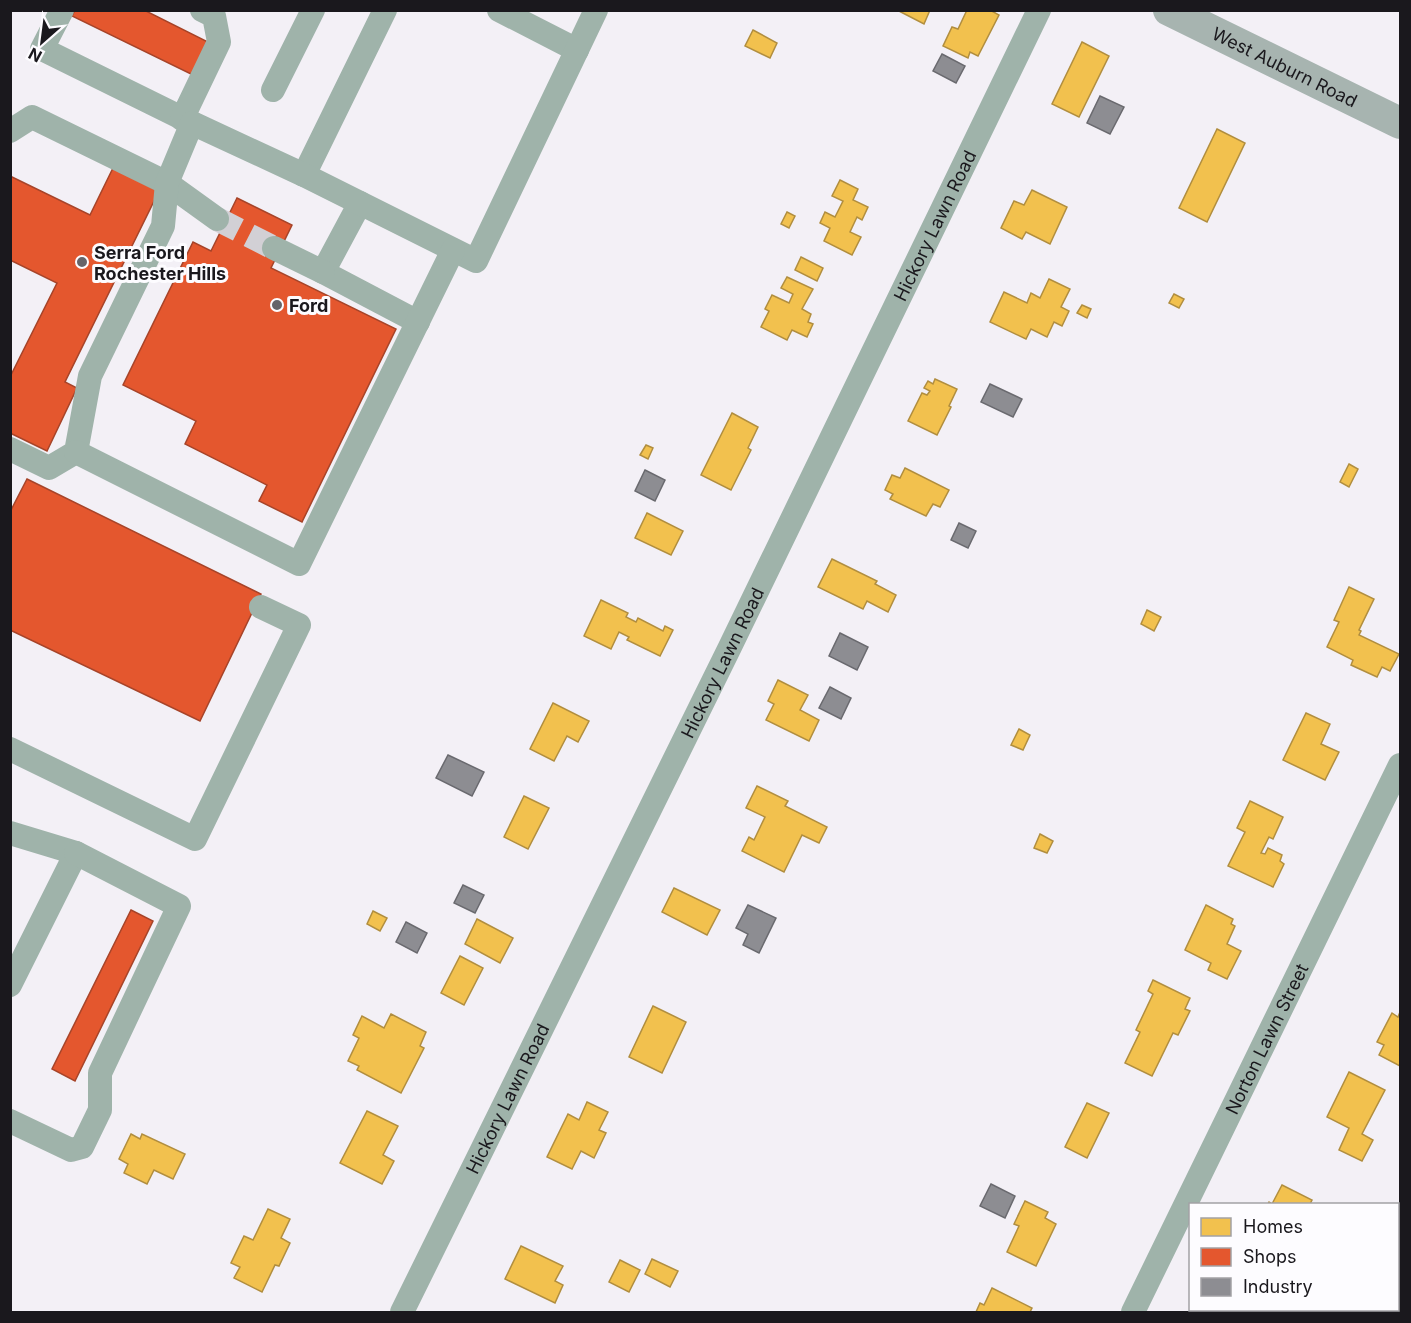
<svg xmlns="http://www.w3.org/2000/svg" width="1411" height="1323" viewBox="0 0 1411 1323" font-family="Inter,sans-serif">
<rect width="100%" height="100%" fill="#f3f0f6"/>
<g fill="#f2c14e" stroke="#b18e3f" stroke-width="1.5">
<polygon points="897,10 930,10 924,24"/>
<polygon points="967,10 990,10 999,15 978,56 970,52 968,58 943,46 952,27 958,29"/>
<polygon points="753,30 777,43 770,58 745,46"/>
<polygon points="1082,42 1109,56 1079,117 1052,104"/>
<polygon points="1217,129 1245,143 1207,222 1179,208"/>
<polygon points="840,180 858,189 853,200 868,207 862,220 857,217 850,232 861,237 852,255 824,241 830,228 820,223 825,212 835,217 843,201 832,196"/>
<polygon points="1032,190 1067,207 1050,244 1026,232 1022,239 1001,228 1014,201 1024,205"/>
<polygon points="787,212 795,216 789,228 781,224"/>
<polygon points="801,257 823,268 817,281 795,270"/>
<polygon points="787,277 813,289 802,309 811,314 808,322 813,324 807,337 792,330 787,340 761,327 769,311 765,309 772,295 789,303 793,294 781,288"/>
<polygon points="1049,279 1070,289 1061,307 1069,311 1062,326 1054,322 1047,337 1031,329 1026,339 990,322 1004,292 1027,303 1031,293 1040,298"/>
<polygon points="1174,294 1184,299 1179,308 1169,303"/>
<polygon points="1082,305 1091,309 1087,318 1077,313"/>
<polygon points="935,379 957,389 949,406 951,407 937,435 908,421 922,393 927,395 930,391 924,388 928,381 933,384"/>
<polygon points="732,413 758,427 748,448 751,450 731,490 701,475"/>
<polygon points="646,445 653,448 648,459 640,455"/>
<polygon points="1349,464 1358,469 1349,487 1340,482"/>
<polygon points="905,468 949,490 940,507 933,504 926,516 890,499 893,494 885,490 892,475 900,478"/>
<polygon points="647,513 683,531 671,555 635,538"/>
<polygon points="832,559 877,581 875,584 896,595 888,612 867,601 863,609 818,587"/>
<polygon points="1349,587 1374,599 1359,630 1361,631 1359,635 1399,654 1390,671 1382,667 1377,677 1351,665 1353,660 1327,647 1339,622 1334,620"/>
<polygon points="601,600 628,613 626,617 636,622 638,618 663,631 665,626 673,630 660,656 627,640 629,637 619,632 611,649 584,636"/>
<polygon points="1147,610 1161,617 1154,631 1141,624"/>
<polygon points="778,680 808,695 800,710 819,720 809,741 766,720 774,704 768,701"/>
<polygon points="553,703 589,721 578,742 567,736 554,761 530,749"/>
<polygon points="1306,713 1330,724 1321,744 1339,752 1325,780 1283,760"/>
<polygon points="1019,729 1030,735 1023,750 1011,745"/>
<polygon points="757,786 788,801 785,806 827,827 819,843 802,835 784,872 742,851 749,837 754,840 765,817 746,808"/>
<polygon points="524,796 549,808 528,849 504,837"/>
<polygon points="1250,801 1283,817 1273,839 1269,837 1261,853 1265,854 1268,848 1282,855 1280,861 1284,864 1273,887 1228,866 1245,832 1237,828"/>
<polygon points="1040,834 1053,841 1047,853 1034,848"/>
<polygon points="674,888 720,910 707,935 662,912"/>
<polygon points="1206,905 1233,919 1231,924 1235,926 1227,944 1241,951 1227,979 1208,970 1211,963 1185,950"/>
<polygon points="373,911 387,918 380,931 367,924"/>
<polygon points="477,919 513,938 500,963 465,944"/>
<polygon points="460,956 483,968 464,1005 441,993"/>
<polygon points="1153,980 1190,998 1185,1009 1190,1011 1178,1035 1173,1033 1152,1076 1125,1063 1140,1032 1136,1030 1153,994 1148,991"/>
<polygon points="653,1006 686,1022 662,1073 629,1057"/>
<polygon points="1400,1012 1400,1066 1379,1055 1384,1045 1377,1042 1392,1013 1398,1017"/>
<polygon points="391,1014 426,1032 420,1046 424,1048 401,1093 357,1070 359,1066 348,1061 359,1038 353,1035 362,1016 384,1028"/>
<polygon points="1349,1072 1385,1090 1362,1134 1373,1140 1362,1161 1339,1150 1349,1128 1327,1117"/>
<polygon points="587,1102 608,1112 599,1130 606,1133 594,1158 581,1151 572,1169 547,1157 568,1114 579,1120"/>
<polygon points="1087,1103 1109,1113 1087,1158 1065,1147"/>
<polygon points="367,1111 398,1126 383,1155 394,1161 382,1184 340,1163"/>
<polygon points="131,1134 140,1139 142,1134 185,1154 173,1179 154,1170 147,1184 124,1173 128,1164 119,1159"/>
<polygon points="1282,1185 1312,1200 1310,1204 1268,1204 1269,1202 1272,1204"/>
<polygon points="1025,1201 1048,1212 1045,1218 1056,1224 1036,1266 1007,1252 1019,1226 1014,1224"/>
<polygon points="268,1209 290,1219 281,1238 290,1243 279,1266 275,1265 262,1292 234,1278 240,1267 231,1263 244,1236 253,1240"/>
<polygon points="521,1246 563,1266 555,1281 563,1285 555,1303 505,1279"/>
<polygon points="652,1259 678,1271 670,1287 645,1274"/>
<polygon points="620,1260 640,1270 629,1292 609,1282"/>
<polygon points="992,1288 1032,1308 1030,1312 976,1312 980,1303 984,1305"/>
<polygon points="1200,1310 1244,1310 1242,1312 1202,1312 1203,1311"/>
</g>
<g fill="#e4572e" stroke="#a74429" stroke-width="1.5">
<polygon points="75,10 144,10 208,42 193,75 72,16"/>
<polygon points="113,168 159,191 65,382 77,388 47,451 10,433 10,377 57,283 10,260 10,176 90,215"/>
<polygon points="237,198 292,225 271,268 396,329 302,522 259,501 267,485 185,444 196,421 123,385 193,242 211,251"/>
<polygon points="27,479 261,594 200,721 10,630 10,512"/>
<polygon points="131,910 153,921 75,1081 52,1069"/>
</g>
<g fill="#8d8d92" stroke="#6a6a6f" stroke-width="1.5">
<polygon points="942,54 965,66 956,83 933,71"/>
<polygon points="1100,96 1124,107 1110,134 1087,123"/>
<polygon points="990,384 1022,399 1013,417 981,402"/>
<polygon points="645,470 665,480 655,501 635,491"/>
<polygon points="959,523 976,531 968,548 951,540"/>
<polygon points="840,633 868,647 857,670 829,656"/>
<polygon points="830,687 851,698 841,719 819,708"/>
<polygon points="448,755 484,772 472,796 436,778"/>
<polygon points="463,885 484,895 475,913 454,903"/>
<polygon points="748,905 776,918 759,953 743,945 748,934 736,928"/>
<polygon points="406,922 427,933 417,953 396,942"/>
<polygon points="991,1184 1015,1196 1005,1218 980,1206"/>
</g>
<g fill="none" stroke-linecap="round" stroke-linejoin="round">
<polyline stroke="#d2d0d5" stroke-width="24" stroke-dasharray="24 12" stroke-linecap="butt" points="217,219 274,248"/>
<g stroke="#9fb3aa" stroke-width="24">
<polyline points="62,10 42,49 192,123"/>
<polyline points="499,10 577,50"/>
<polyline points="273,90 313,10"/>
<polyline points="182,119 219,42 214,16 202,10"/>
<polyline points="10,131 32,117 167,183 217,219"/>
<polyline points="304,175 385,10"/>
<polyline points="360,203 323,272 418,322"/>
<polyline points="274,248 323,272"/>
<polyline points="10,449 49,468 76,452 90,376 163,226 167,183 192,123 304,175 476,261 596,10"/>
<polyline points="76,452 299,564 453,250"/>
<polyline points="10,749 195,839 299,625 261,607"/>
<polyline points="10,833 76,853 10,985"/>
<polyline points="10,1121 71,1150 82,1147 100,1110 100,1073 179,906 76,853"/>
<path id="s1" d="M402 1312 729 649 1039 10"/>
<path id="s2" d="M1133 1312 1400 765"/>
</g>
<path stroke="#a7b4b0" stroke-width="32" id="s3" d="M1169 10 1400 123"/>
</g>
<g fill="#666469" stroke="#fdfcff" stroke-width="2">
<circle cx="82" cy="262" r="6"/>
<circle cx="277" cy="305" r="6"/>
</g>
<g text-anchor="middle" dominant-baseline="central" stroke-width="6" stroke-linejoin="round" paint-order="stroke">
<g font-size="18" fill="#1a181d" stroke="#fdfcff">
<text stroke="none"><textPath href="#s3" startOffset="129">West Auburn Road</textPath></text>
<text stroke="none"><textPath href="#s1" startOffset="1210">Hickory Lawn Road</textPath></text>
<text stroke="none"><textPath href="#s1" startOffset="724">Hickory Lawn Road</textPath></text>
<text stroke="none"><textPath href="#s2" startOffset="304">Norton Lawn Street</textPath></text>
<text stroke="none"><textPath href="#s1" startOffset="238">Hickory Lawn Road</textPath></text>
</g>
<g font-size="18" font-weight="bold" fill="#1a181d" stroke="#fdfcff" text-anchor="start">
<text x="94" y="252">Serra Ford<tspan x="94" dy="21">Rochester Hills</tspan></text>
<text x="289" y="305">Ford</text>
</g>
</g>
<rect width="1411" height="1323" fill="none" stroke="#1a181d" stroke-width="24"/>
<rect x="1189" y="1203" width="210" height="108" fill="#fdfcff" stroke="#a2a1a5" stroke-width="1.5"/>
<rect x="1201" y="1218" width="30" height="18" fill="#f2c14e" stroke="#a2a1a5" stroke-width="1.5"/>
<text x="1243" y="1233" font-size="18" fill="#1a181d">Homes</text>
<rect x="1201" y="1248" width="30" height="18" fill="#e4572e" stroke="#a2a1a5" stroke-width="1.5"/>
<text x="1243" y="1263" font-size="18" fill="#1a181d">Shops</text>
<rect x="1201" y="1278" width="30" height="18" fill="#8d8d92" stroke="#a2a1a5" stroke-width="1.5"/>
<text x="1243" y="1293" font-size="18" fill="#1a181d">Industry</text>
<g transform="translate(42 42) rotate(208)" stroke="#fdfcff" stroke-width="4.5" paint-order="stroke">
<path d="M0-4.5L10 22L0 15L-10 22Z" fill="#1a181d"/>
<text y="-9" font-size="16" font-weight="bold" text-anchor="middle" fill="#1a181d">N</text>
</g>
</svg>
